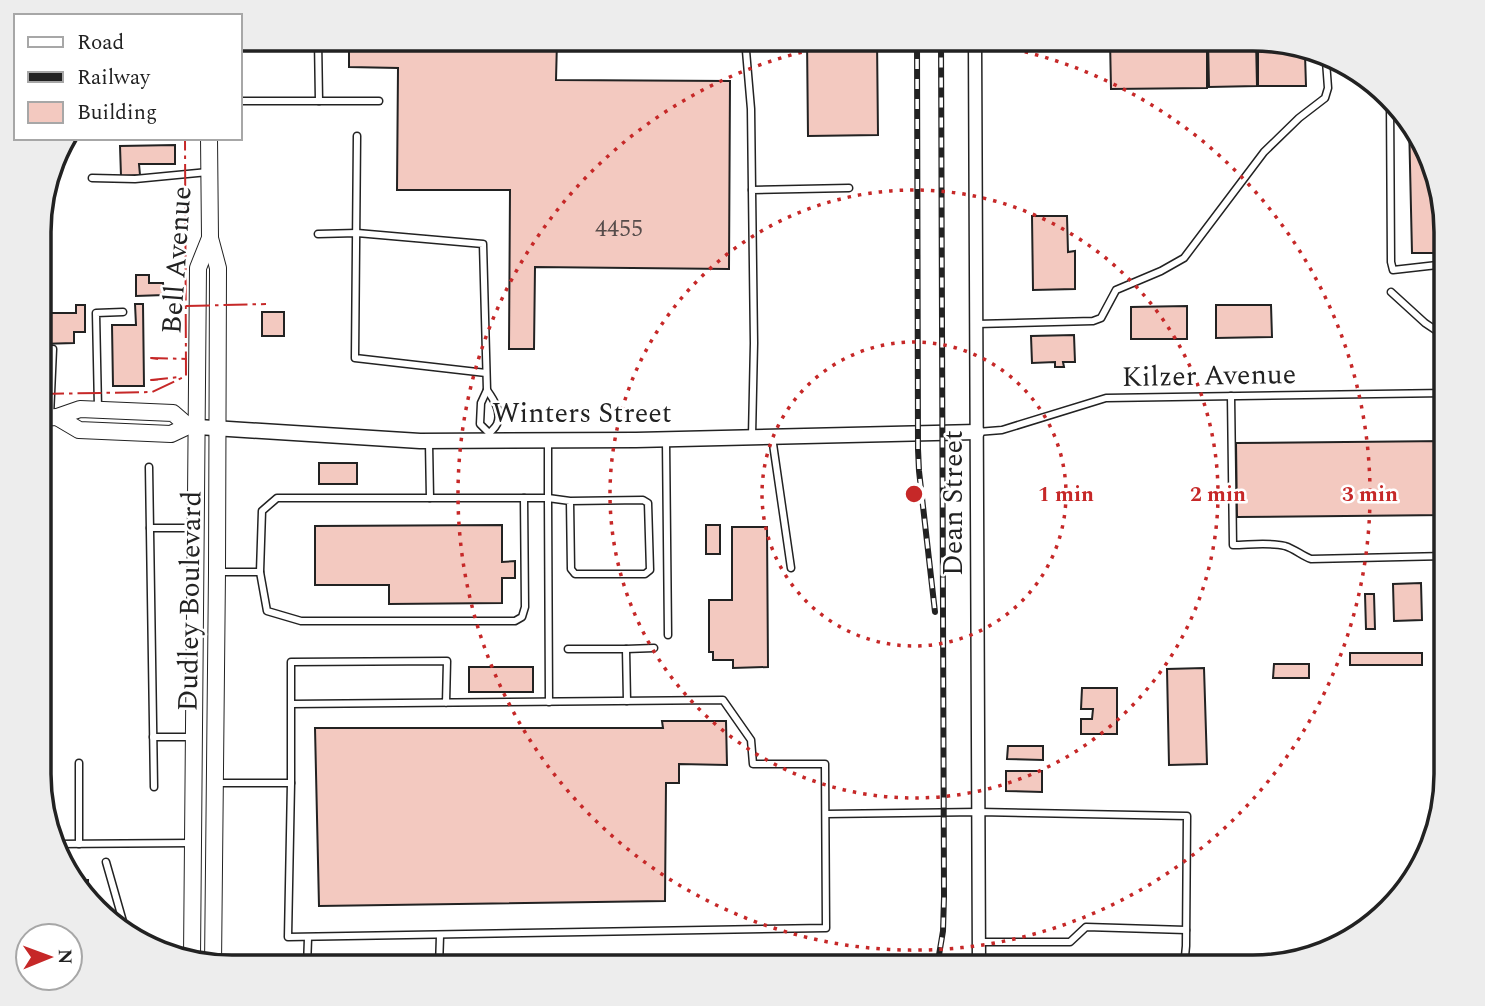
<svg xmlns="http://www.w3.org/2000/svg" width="1485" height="1006" viewBox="0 0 1485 1006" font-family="Spectral,serif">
<rect width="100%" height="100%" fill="#fff"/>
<g fill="#f3c9c0" stroke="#222" stroke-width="2">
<polygon points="349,39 506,39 506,41 557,41 556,80 730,81 729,269 535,267 534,349 509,349 510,190 397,190 398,68 349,67"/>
<polygon points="807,39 877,39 878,135 808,136"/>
<polygon points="1207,39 1207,88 1111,89 1110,40"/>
<polygon points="1208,39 1256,39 1257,86 1209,87"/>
<polygon points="1258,39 1266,39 1305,54 1306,86 1258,86"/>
<polygon points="1409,122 1421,135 1446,219 1446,253 1412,253"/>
<polygon points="175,145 175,164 139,164 140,175 121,176 120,146"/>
<polygon points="1032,216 1067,216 1068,252 1075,251 1075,289 1033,290"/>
<polygon points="136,275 149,275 149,283 163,283 164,295 136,296"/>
<polygon points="135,304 143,304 144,386 113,386 112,325 136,325"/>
<polygon points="76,305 85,305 85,332 74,332 74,343 40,344 40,313 76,313"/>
<polygon points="1216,305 1271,305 1272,337 1216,338"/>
<polygon points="1187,306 1187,339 1131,339 1131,307"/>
<rect x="262" y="312" width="22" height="24"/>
<polygon points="1074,335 1075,362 1063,362 1064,367 1055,367 1055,362 1032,363 1031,336"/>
<polygon points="1446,441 1446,515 1237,517 1236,443"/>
<rect x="319" y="463" width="38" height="21"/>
<polygon points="502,525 502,562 515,561 515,578 502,578 502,603 389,604 389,585 315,585 315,526"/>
<rect x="706" y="525" width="14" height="29"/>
<polygon points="732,527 767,527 768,667 733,668 733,660 713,660 713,652 709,652 709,600 732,600"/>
<polygon points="1421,583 1422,620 1394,621 1393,584"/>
<polygon points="1365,594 1374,594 1375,629 1366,629"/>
<rect x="1350" y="653" width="72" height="12"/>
<polygon points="1274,664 1309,664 1309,678 1273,678"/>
<rect x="469" y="667" width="64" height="25"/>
<polygon points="1204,668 1207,764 1169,765 1167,669"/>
<rect x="1441" y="676" width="5" height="27"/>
<polygon points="1082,688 1117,688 1117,734 1081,734 1081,719 1092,719 1093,709 1081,709"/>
<polygon points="662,721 726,721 727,765 679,764 679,783 666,783 665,901 319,906 315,728 663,728"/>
<polygon points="1008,746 1043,746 1043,760 1007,759"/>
<polygon points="1006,771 1042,771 1042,792 1006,791"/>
<polygon points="73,880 88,880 88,898"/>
<polygon points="509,959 520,959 520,965 526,965 526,967 509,967"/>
<polygon points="995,960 1035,961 1035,967 995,967"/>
<polygon points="1076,961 1114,962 1114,967 1076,967"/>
</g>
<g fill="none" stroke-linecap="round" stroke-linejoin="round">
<g stroke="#222" stroke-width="9">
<g id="service">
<polyline points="318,39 319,101"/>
<polyline points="745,39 751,109 752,190"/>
<polyline points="1390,100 1391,262 1393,270 1446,264"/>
<polyline points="240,101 379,101"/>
<polyline points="357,136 355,358 486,373"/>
<polyline points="92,178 135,179 208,172"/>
<path d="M318 234 357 233 483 244 487 390C494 400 502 412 497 424 493 432 489 429 489 440"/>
<polyline points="1391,292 1425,323 1446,337"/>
<polyline points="976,324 1093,321 1101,318 1116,290 1161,271 1184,258 1264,152 1299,118 1325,98 1328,88 1326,61"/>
<polyline points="40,349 53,349 50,416"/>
<polyline points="487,390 481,403 480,424 489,433"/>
<path d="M1231 396 1233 545C1249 545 1269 542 1285 546 1295 549 1302 556 1311 559L1446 556"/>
<polyline points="98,408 96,313 123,312"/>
<polyline points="977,432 1002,430 1106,398 1446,393"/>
<polyline points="752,436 754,343 752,190 849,188"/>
<polyline points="772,437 791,568"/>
<polyline points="666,441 668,635"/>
<polyline points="429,443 430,498"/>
<polyline points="149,467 154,787"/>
<polygon points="277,498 524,498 525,607 522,617 515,621 301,621 267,611 260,572 262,511"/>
<polyline points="524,498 548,498 548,440"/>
<polyline points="150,528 195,528"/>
<polyline points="217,572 260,572"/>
<polyline points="568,649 626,649 627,701"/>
<polyline points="626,649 654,648"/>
<polyline points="549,702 548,498 570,501 643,500 648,503 650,570 645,574 575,574 571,569 570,501"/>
<polyline points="291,704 723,700 751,740 753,764 825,764 826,928 288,937 291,783 291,662 447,661 446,703"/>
<polyline points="153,737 193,737"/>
<polyline points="216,783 291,783"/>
<polyline points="826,814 979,812 1187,816 1186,946 1184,967"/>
<polyline points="55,844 193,843"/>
<polyline points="79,844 79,763"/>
<polyline points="106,862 126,932"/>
<polyline points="979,942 1070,942 1086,927 1186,930"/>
<polyline points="307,967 308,938"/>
<polyline points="439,967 440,936"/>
</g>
</g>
<g stroke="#222" stroke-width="15">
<polyline id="minor" points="975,39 979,967"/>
</g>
<g stroke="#222" stroke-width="17">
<polyline id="tertiary" points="198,427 420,441 636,440 977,432"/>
</g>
<g stroke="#222" stroke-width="18">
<g id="secondary">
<polyline points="210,238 218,268 217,572 213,965"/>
<polyline points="57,417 79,430 171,434 188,426 195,427"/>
<polyline points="40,418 57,417 80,409 173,413 188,426"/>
<polyline points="192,957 198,268 210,238 209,138"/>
</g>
</g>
<use href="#service" stroke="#fff" stroke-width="6"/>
<use href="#minor" stroke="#fff" stroke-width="12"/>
<use href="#tertiary" stroke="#fff" stroke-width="14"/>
<use href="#secondary" stroke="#fff" stroke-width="16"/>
<g stroke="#222" stroke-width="6">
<g id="rail">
<polyline points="917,39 918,449 919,471 935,612"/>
<polyline points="937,967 943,931 944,897 941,39"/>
</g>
</g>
<use href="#rail" stroke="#fff" stroke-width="3.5" stroke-dasharray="10" stroke-linecap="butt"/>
<g stroke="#c62828" stroke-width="2" stroke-dasharray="24 5 3.5 5" stroke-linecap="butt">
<polyline points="186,306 266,304"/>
<polyline points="158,359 151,358 187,359"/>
<polyline points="158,380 151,380 179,377"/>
<polyline points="40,394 152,392 186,376 185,138"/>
</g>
</g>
<g fill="none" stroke="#c62828" stroke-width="3.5" stroke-dasharray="3.5 7">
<circle cx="914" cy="494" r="152"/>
<circle cx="914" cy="494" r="304"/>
<path d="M942 39A456 456 0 1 1 886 39"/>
</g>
<g text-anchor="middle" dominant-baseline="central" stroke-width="5" stroke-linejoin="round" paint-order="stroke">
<g font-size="24" fill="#564c4a">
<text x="619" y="229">4455</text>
</g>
<g font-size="28" fill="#222" stroke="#fff">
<text transform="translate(177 260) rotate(-86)">Bell Avenue</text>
<text transform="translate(1209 376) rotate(-1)">Kilzer Avenue</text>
<text x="582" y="413">Winters Street</text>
<text transform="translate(953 503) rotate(-90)">Dean Street</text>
<text transform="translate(190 601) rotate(-89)">Dudley Boulevard</text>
</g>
</g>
<path d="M0 0H1485V1006H0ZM232 51H1253A181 181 0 0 1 1434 232V774A181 181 0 0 1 1253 955H232A181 181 0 0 1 51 774V232A181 181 0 0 1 232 51Z" fill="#ededed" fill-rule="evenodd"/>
<path fill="none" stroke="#222" stroke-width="3.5" d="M232 51H1253A181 181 0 0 1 1434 232V774A181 181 0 0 1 1253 955H232A181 181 0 0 1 51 774V232A181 181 0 0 1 232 51Z"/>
<circle cx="914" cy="494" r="10" fill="#c62828" stroke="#fff" stroke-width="3.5"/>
<g font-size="21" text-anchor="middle" font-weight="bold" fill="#c62828" stroke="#fff" stroke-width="5" stroke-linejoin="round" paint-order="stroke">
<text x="1066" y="501">1 min</text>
<text x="1218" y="501">2 min</text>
<text x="1370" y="501">3 min</text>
</g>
<rect x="14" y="14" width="228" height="126" fill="#ffffff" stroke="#a7a7a7" stroke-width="2"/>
<rect x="28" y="37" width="35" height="10" fill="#ffffff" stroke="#a7a7a7" stroke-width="2"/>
<text x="77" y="49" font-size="21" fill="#222222">Road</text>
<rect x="28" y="72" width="35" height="10" fill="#222222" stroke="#a7a7a7" stroke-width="2"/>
<text x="77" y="84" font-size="21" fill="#222222">Railway</text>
<rect x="28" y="102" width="35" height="21" fill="#f3c9c0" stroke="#a7a7a7" stroke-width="2"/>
<text x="77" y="119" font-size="21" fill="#222222">Building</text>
<g transform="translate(49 957) rotate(89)"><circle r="33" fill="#ffffff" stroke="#a7a7a7" stroke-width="2"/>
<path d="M0-5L12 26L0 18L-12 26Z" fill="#c62828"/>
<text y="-10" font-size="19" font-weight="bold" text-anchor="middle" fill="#222222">N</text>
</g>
</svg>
